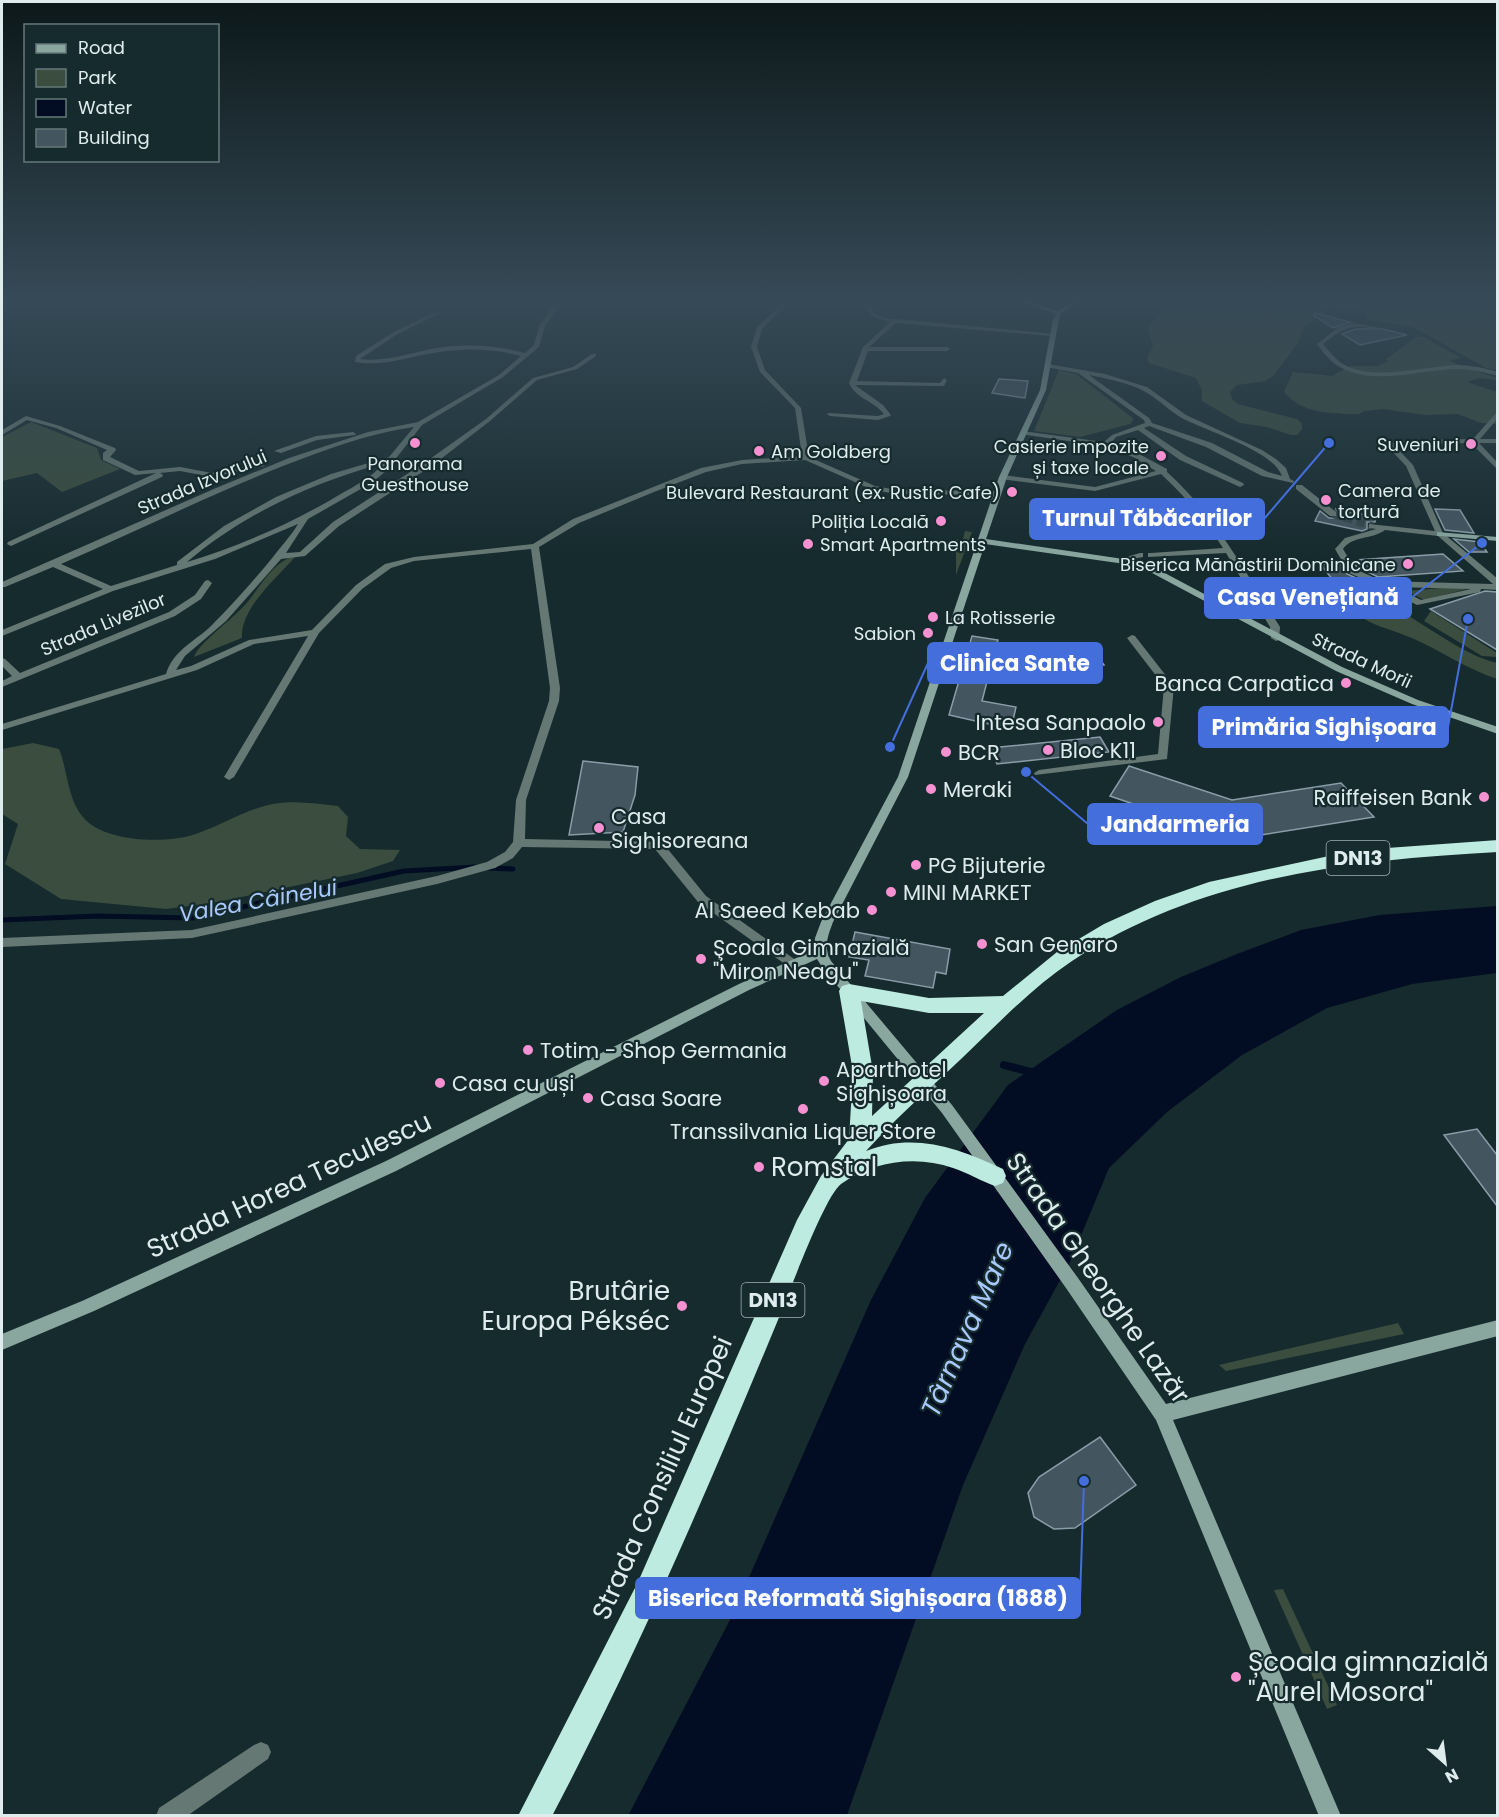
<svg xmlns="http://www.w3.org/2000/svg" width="1499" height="1817" viewBox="0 0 1499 1817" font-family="Poppins,sans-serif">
<rect width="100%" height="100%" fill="#162b2e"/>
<g fill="#3a4d3e">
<polygon points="1170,302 1305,302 1304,304 1308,305 1311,302 1497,302 1497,370 1486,368 1413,327 1368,320 1364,312 1309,305 1326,311 1305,326 1298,343 1273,376 1265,381 1237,385 1230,392 1232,399 1238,404 1297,419 1302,424 1302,429 1297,435 1291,435 1267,427 1240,423 1202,401 1202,390 1196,378 1149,363 1147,358 1153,346 1148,327"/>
<path d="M1417 337H1424L1461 358 1450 360 1452 362 1497 378V380L1479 378 1467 382 1497 392V424L1481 423 1458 414 1425 415 1383 409 1364 411 1359 414C1333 414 1302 414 1284 392L1293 372 1332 376 1350 366H1378L1388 361 1386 359Z"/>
<polygon points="1059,370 1076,374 1134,419 1130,424 1080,437 1034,431"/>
<polygon points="31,422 97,448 101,460 120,469 62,492 37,473 2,481 2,437"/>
<polygon points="965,531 972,532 956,575 956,539 963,539"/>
<path d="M296 556C278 577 240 608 242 638L194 657C198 644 231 620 243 607 258 592 272 560 296 556Z"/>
<polygon points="1463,586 1467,589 1424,600 1407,591"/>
<path d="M1349 593C1398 596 1447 651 1497 663V679C1467 669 1443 652 1414 639 1390 628 1357 624 1343 598V595Z"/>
<polygon points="1431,611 1497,653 1497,657 1482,656 1424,621"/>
<path d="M33 743 59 749C68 771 67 798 83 817 104 843 167 844 196 834 222 825 246 809 273 804 294 800 317 804 338 806L348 817 346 836 360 849 400 850 393 861 357 873 212 903 166 909 61 899 5 864 18 824 2 814V749Z"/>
<polygon points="1398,1323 1404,1334 1226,1371 1219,1365"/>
<polygon points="1283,1589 1337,1705 1327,1709 1274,1590"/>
</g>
<polygon fill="#020c22" points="1497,906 1497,973 1412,984 1327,1008 1242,1055 1167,1112 1109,1168 1070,1262 1025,1344 963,1485 847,1815 628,1816 732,1616 871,1300 925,1198 1008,1085 1117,1010 1181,977 1237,954 1301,930 1380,915"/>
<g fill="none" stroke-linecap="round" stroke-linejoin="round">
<g stroke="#020c22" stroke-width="5">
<polyline points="489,868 513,869"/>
<polyline points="2,920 97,916 193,918 404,871 475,867"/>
</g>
<polyline stroke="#020c22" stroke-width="8" points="1004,1065 1035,1073"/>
</g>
<g fill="#43555f" stroke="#899da8" stroke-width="1.5">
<polygon points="1315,313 1350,322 1333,328 1314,316"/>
<polygon points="1356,329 1383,329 1407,335 1360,345 1342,334"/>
<polygon points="999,379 1028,381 1025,398 992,393"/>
<polygon points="1336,509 1376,517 1375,522 1367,522 1367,529 1362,531 1315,521 1320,511 1329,518 1338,518"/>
<polygon points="1435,509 1460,510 1474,533 1445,530"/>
<polygon points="1454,539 1480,542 1487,552 1469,552"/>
<polygon points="1443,554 1463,571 1378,577 1357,567 1354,563 1359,563 1356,560"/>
<polygon points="1320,564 1341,564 1347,574 1356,578 1333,580"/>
<polygon points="1485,591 1497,592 1497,650 1430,609"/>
<polygon points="972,636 998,640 995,650 1017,654 1014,670 991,666 982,701 1016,707 1011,729 949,715"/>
<polygon points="1090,646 1104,665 1072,668 1059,649"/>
<polygon points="1100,737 1109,752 997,764 990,748"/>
<polygon points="583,761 638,767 635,795 623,832 569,835"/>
<polygon points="1129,766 1232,800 1341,783 1374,817 1236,839 1110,796"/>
<polygon points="855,932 950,949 946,974 936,972 933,988 865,976 869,960 849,957"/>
<polygon points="1477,1129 1497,1155 1497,1206 1444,1135"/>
<polygon points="1100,1437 1136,1485 1075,1528 1054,1529 1034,1517 1028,1493 1039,1477"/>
</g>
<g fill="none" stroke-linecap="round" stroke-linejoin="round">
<polyline stroke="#34484b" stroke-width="8" stroke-dasharray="8 4.5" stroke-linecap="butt" points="1333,514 1372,526"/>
<g fill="#667873" fill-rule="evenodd">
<path d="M556 302H562L545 326 539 347 503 377 422 425 387 470 373 482 308 519 286 553 300 552 333 522 427 461 486 419 533 378 573 367 592 354H596V356L577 369 537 380 490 421 433 465 339 526 305 556 281 559 226 621 185 656 176 670 191 666 249 640 312 630 356 585 385 564 414 557 533 544 573 519 701 468 742 460 802 456 795 408 760 372 751 347 757 327 784 302H790L762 329 757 347 765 370 801 408 809 457 875 486 897 490 997 491 1001 493 997 495 897 494 873 490 805 460 742 464 706 472 654 492 579 523 539 547 560 688 559 701 526 800 525 839 662 842 706 896 797 961 799 964 797 967H789L698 902 655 849 522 847 513 858 495 868 437 884 192 938 2 947V938L192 930 437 876 487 862 505 852 513 842 516 800 549 701 550 688 531 549 414 561 391 568 362 589 319 633 234 777 229 780 224 777 308 636 254 644 197 670 2 730V724L166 674C173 650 196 641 212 625 234 603 255 579 273 557 281 546 291 536 298 524L215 559 113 591 2 636V630L103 589 53 567 5 587H2V582L216 488 289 458 368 432 418 422 499 375 521 356C492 348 462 348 433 353 407 357 382 367 355 362L356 356 392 333 435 312 440 313 396 335 360 359C385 362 407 354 431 349 462 343 494 345 525 353L534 345 539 326ZM414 427 389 457 331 474 276 497 224 526 177 562V565L111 586 61 564C135 532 207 496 283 466 325 450 369 433 414 427ZM384 463C372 477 355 486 339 495 292 523 240 546 187 562 245 513 312 483 384 463Z"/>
<path d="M850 302 870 304 875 314 885 318 1055 334 1052 336 896 323 869 347H947L950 349 947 351H868L857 381 940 383 944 378 947 380 944 386 855 385 883 405 891 415 890 416 878 420 830 416 827 414 828 413 878 416 884 414C874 401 855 398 849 383L863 347 890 322 871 316 866 306Z"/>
<path d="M1353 323 1381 328C1375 330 1369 328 1362 327 1346 326 1335 334 1323 344 1329 351 1335 359 1343 364 1372 382 1424 366 1457 365 1471 365 1484 368 1498 372V376C1484 372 1471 369 1456 369 1419 370 1374 386 1340 367 1331 363 1323 352 1317 344L1339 327Z"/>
<path d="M1048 364 1105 374 1147 387 1186 415 1262 450 1276 459 1286 468 1290 479 1294 481 1293 483 1262 476 1206 447 1149 426 1144 428 1186 456 1243 483 1244 485 1240 487 1180 460 1138 430 1116 437 1110 444 1139 454 1167 469V472C1216 516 1245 572 1280 627L1279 640 1276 641 1271 638 1270 627 1226 553 1148 557V553H1151L1223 548C1205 520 1185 496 1161 474L1095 491 1000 479V475H1003L1095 487 1156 471 1133 457 1103 446 1020 434V432L1022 431 1104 442 1112 435 1145 423 1144 420 1078 373 1046 367 1045 366ZM1089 375C1106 378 1122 382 1138 388 1154 395 1166 408 1180 417 1205 431 1273 450 1282 476L1268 472 1212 443 1152 423 1149 418Z"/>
<path d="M1498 411V418L1480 439H1498V443H1479L1498 463V470L1471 443 1417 444 1396 447 1413 465 1443 533 1498 579V590L1481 589 1480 592 1417 605 1382 587 1349 573 1335 549 1345 538 1376 529 1369 528V524L1435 531 1406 466 1388 447V443L1417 440 1473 439ZM1385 530 1438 536 1493 584 1382 581 1355 569 1343 549C1353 535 1372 540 1385 530ZM1395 587 1471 589 1421 600Z"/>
<polygon points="26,416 60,426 115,448 116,450 110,457 139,471 180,467 212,473 261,464 265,466 212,477 180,471 160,473 163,475 162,477 11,546 7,544 8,542 156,473 135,475 103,460 103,453 107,450 56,428 27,420 2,435 2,430"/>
<polygon points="353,432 356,434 355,435 317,440 281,453 274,451 316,436"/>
<polygon points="1296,485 1302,485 1336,512 1336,516 1330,516 1296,489"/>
<polygon points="1140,553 1143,553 1143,557 1123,561 1119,559"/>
<polygon points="208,580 212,583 201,599 175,616 2,687 2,681 12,676 2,666 2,658 5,659 20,673 169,612 195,595 205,581"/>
<polygon points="1132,635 1135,636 1174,686 1167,759 1035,775 1034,773 1039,770 1158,754 1164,686 1127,638"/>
<polygon points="261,1742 268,1745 271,1752 268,1759 187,1816 156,1816 159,1808 254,1745"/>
</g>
<g fill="#89a69f" fill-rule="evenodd">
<path d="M1023 302H1030L1058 311 1072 302H1078L1061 314 1059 319 1046 390 1007 477 986 539 1144 562 1342 667 1418 700 1498 727V734L1412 704 1336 671 1139 566 985 544 908 777 833 922C828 936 823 947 831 961L952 1105 1078 1278 1166 1404 1498 1320V1336L1173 1420 1341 1816H1319L1156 1420 1066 1288 942 1113 822 967 817 959 749 990 396 1171 94 1311 2 1350V1334L82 1301 386 1161 739 984 814 950 815 938 821 922 898 777 999 477 1040 390 1053 319 1056 314Z"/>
<polygon points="1437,532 1498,537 1498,541 1440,536 1437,536"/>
</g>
<path fill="#bdebdf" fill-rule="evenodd" d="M1498 840V852C1349 860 1199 877 1072 961 1030 989 996 1026 960 1060 928 1090 895 1119 866 1151 914 1132 958 1148 1003 1169L1006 1176 1003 1183 995 1186C981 1181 968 1173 953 1168 916 1155 873 1161 841 1184 826 1195 793 1282 785 1303 713 1477 640 1649 552 1816H518L638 1582 797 1220 821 1176 849 1139 853 1072 839 991 842 986 849 984 929 998 1003 996 1057 952 1104 924 1155 901 1209 882 1329 856 1387 848ZM861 1001 929 1013H984L872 1116 873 1072Z"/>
</g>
<linearGradient id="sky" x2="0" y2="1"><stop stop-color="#0c1819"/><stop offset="0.54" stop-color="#364a57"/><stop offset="1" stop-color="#364a57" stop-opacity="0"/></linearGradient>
<rect width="1499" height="556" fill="url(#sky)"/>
<g fill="#f690d0" stroke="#162b2e" stroke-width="2">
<circle cx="415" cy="443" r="6"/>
<circle cx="1471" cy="444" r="6"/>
<circle cx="759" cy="451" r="6"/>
<circle cx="1161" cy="456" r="6"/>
<circle cx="1012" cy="492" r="6"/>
<circle cx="1326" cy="500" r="6"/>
<circle cx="941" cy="521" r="6"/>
<circle cx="808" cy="544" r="6"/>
<circle cx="1408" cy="564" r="6"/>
<circle cx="933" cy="617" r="6"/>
<circle cx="928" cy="633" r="6"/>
<circle cx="1346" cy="683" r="6"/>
<circle cx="1158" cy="722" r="6"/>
<circle cx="1048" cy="750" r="6"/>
<circle cx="946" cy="752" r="6"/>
<circle cx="931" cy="789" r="6"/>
<circle cx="1484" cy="797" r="6"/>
<circle cx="599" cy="828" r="6"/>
<circle cx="916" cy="865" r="6"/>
<circle cx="891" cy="892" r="6"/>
<circle cx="872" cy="910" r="6"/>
<circle cx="982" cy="944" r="6"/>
<circle cx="701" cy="959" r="6"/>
<circle cx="528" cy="1050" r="6"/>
<circle cx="824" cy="1081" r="6"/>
<circle cx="440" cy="1083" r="6"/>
<circle cx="588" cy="1098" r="6"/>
<circle cx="803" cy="1109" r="6"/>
<circle cx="759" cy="1167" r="6"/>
<circle cx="682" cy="1306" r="6"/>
<circle cx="1236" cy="1677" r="6"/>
</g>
<g text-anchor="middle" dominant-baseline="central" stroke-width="4.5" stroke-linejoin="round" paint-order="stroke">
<g font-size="18" fill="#dfeced" stroke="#162b2e" text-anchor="end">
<text x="1459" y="444">Suveniuri</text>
<text x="1149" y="446">Casierie impozite<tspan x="1149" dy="21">și taxe locale</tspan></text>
<text x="771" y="451" text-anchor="start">Am Goldberg</text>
<text x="415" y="463" text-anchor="middle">Panorama<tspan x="415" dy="21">Guesthouse</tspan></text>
<text x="1338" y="490" text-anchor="start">Camera de<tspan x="1338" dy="21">tortură</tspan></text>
<text x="1000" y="492">Bulevard Restaurant (ex. Rustic Cafe)</text>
<text x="929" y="521">Poliția Locală</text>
<text x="820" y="544" text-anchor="start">Smart Apartments</text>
<text x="1396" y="564">Biserica Mănăstirii Dominicane</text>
<text x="945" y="617" text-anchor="start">La Rotisserie</text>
<text x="916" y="633">Sabion</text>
</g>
<g font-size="18" fill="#dfeced" stroke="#162b2e">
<text transform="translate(202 482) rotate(-23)">Strada Izvorului</text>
<text transform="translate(103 624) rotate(-23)">Strada Livezilor</text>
<text transform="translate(1362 660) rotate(25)">Strada Morii</text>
</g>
<g fill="#162b2e" stroke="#a3b2b4" stroke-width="1.5">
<rect x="1326.5" y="841" width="63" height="34" rx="4.5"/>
<rect x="741.5" y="1283" width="63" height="34" rx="4.5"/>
</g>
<g font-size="20" font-weight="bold" fill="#dfeced">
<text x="1358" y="858">DN13</text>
<text x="773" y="1300">DN13</text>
</g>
<g font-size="21" fill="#dfeced" stroke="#162b2e" text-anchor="start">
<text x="1334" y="683" text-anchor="end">Banca Carpatica</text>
<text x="1146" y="722" text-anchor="end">Intesa Sanpaolo</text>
<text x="1060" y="750">Bloc K11</text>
<text x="958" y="752">BCR</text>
<text x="943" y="789">Meraki</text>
<text x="1472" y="797" text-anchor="end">Raiffeisen Bank</text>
<text x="611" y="816">Casa<tspan x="611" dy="24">Sighisoreana</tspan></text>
<text x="928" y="865">PG Bijuterie</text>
<text x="903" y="892">MINI MARKET</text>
<text x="860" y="910" text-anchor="end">Al Saeed Kebab</text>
<text x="994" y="944">San Genaro</text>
<text x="713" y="947">Şcoala Gimnazială<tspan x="713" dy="24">"Miron Neagu"</tspan></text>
<text x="540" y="1050">Totim - Shop Germania</text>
<text x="836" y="1069">Aparthotel<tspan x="836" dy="24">Sighișoara</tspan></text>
<text x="452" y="1083">Casa cu uși</text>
<text x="600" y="1098">Casa Soare</text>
<text x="803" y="1131" text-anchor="middle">Transsilvania Liquer Store</text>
</g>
<g font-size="22" font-style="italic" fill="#a9c8fb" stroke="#162b2e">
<text transform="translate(258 901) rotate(-10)">Valea Câinelui</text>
</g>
<g font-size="26" fill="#dfeced" stroke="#162b2e" text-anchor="start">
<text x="771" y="1167">Romstal</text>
<text x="670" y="1291" text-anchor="end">Brutârie<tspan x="670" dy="30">Europa Pékséc</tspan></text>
<text x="1248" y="1662">Școala gimnazială<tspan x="1248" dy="30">"Aurel Mosora"</tspan></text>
</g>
<g font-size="26" fill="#dfeced" stroke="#162b2e">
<text transform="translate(289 1185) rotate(-25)">Strada Horea Teculescu</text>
<text transform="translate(1098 1278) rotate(55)">Strada Gheorghe Lazăr</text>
<text transform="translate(662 1478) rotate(-66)">Strada Consiliul Europei</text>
</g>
<g font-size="27" font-style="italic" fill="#a9c8fb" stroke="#162b2e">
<text transform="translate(967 1329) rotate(-66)">Târnava Mare</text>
</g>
</g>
<path fill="none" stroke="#446edc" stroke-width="2" d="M1329 443L1264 519M1482 543L1411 598M890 747L928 663M1468 619L1448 727M1026 772L1088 824M1084 1481L1080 1598"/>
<g fill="#446edc" stroke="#162b2e" stroke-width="2">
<circle cx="1329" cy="443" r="6"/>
<circle cx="1482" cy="543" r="6"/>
<circle cx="890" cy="747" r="6"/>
<circle cx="1468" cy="619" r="6"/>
<circle cx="1026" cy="772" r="6"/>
<circle cx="1084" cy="1481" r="6"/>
</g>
<g fill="#446edc" stroke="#446edc" stroke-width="2">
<rect x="1030" y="499" width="234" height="40" rx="6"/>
<rect x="1205" y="578" width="206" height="40" rx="6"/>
<rect x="928" y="643" width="174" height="40" rx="6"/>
<rect x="1199" y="707" width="249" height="40" rx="6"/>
<rect x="1088" y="804" width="174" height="40" rx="6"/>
<rect x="636" y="1578" width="444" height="40" rx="6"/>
</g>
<g font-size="22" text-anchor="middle" font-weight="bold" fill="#fff">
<text x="1147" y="526">Turnul Tăbăcarilor</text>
<text x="1308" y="605">Casa Venețiană</text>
<text x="1015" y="671">Clinica Sante</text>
<text x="1324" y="735">Primăria Sighișoara</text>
<text x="1175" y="832">Jandarmeria</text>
<text x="858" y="1606">Biserica Reformată Sighișoara (1888)</text>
</g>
<rect width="1499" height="1817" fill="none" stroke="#dfeced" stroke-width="6"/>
<rect x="24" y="24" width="195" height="138" fill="#162b2e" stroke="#66787a" stroke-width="1.5"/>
<rect x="36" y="44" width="30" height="9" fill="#89a69f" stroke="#66787a" stroke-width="1.5"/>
<text x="78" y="54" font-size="18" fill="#dfeced">Road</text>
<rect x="36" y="69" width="30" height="18" fill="#3a4d3e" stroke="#66787a" stroke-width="1.5"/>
<text x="78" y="84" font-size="18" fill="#dfeced">Park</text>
<rect x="36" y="99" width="30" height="18" fill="#020c22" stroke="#66787a" stroke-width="1.5"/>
<text x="78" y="114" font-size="18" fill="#dfeced">Water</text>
<rect x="36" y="129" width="30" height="18" fill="#43555f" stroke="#66787a" stroke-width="1.5"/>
<text x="78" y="144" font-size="18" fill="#dfeced">Building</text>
<g transform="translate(1445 1763) rotate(152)" stroke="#162b2e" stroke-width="4.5" paint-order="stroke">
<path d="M0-4.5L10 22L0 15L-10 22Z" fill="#dfeced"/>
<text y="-9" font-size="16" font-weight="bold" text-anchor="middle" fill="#dfeced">N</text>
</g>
</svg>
